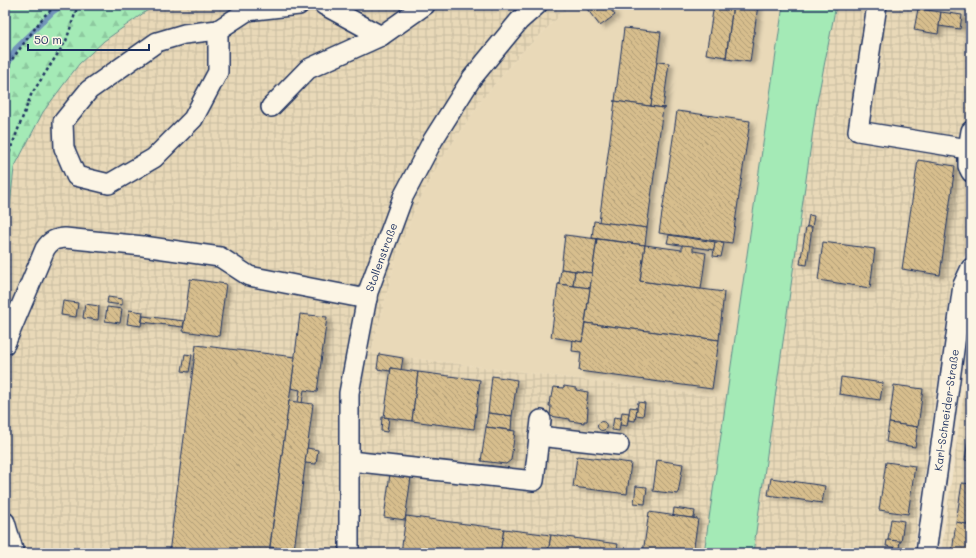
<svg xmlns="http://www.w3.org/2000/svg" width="976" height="558" viewBox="0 0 976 558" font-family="Mali,sans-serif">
<defs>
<pattern id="industrial-grid" width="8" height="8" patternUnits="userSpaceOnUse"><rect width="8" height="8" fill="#e9d9b8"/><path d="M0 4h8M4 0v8" fill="none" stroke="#c7bba1"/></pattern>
<pattern id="forest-firs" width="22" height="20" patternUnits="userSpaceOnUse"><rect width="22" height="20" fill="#a4eab6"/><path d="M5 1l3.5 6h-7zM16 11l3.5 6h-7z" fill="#8dc99f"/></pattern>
<pattern id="building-back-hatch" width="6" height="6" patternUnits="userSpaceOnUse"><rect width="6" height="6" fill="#d7be8d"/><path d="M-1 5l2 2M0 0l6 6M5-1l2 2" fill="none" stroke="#ae9b76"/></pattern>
<filter id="shadow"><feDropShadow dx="4.5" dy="2.5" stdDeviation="2" flood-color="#0004"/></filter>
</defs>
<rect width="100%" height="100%" fill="#f1e4cb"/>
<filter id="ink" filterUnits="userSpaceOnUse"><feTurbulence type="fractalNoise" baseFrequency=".025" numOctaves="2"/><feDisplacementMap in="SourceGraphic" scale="8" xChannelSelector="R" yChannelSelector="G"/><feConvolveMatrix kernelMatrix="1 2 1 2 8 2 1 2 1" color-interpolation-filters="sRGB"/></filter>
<g filter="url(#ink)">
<polygon fill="#e9d9b8" points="571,5 783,5 727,398 371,353 397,254 415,209 439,163 483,98 520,54"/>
<g fill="url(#industrial-grid)">
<polygon points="155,5 571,5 520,54 483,98 439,163 415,209 397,254 371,353 727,398 704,553 5,553 5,229 10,206 14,168 43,112 79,64 104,41"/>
<polygon points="836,5 971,5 971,248 965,255 960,264 954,276 951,288 913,553 753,553 817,102"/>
<polygon points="971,341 971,553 941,553 962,405"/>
</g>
<polygon fill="#a4eab6" stroke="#608c8a" points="783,5 836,5 817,102 753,553 704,553"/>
<polygon fill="url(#forest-firs)" stroke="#608c8a" points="5,5 155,5 104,41 79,64 43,112 14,168 10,206 5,229"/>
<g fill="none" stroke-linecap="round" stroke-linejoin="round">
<polyline stroke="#7294ba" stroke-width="5" points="5,72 15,49 53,12 64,5"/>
</g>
<g fill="url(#building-back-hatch)" stroke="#1b2f5e" filter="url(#shadow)">
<polygon points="584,5 607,5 615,15 600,26"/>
<polygon points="714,5 733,5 726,57 706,54"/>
<polygon points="733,5 758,5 750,62 726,59"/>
<polygon points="918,9 941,12 938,34 914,30"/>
<polygon points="941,12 962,15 960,29 939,26"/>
<polygon points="624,28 661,32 651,106 665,108 613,101 615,101"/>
<polygon points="657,62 669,63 663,108 651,106"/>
<polygon points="615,101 663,108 647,228 599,222"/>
<polygon points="677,111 750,121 732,243 659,233"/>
<polygon points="918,160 955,166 940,275 902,269"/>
<polygon points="809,215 814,216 812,227 806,227 807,226"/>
<polygon points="594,221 647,228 645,245 592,238"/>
<polygon points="806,227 812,227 807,265 800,264"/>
<polygon points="565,235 597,239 592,273 561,269"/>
<polygon points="669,235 715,242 714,250 667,243"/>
<polygon points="597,239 645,245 640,281 724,292 719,340 585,323"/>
<polygon points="715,242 724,243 721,257 713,256"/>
<polygon points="823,242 875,249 870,288 818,280"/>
<polygon points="645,245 682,250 682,245 693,246 693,251 706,253 701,289 640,281"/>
<polygon points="561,269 575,271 573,286 559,284"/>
<polygon points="575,271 592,273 590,288 573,286"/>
<polygon points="190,279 226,284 219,336 183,331"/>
<polygon points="558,284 590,288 582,342 551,337"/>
<polygon points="108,297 122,299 122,305 107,303"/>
<polygon points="63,301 78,303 76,317 61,315"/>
<polygon points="85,304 99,306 98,320 83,318"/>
<polygon points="107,307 122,309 120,323 105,321"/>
<polygon points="129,310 143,312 141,326 127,324"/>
<polygon points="300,314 327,317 317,392 304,390 302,403 298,402 300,390 291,388"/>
<polygon points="143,316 184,321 183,327 142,322"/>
<polygon points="585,323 719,340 712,389 579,371 581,352 572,351 573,340 582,342"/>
<polygon points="196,345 295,357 269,553 169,553"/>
<polygon points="185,354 192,355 189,372 182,371"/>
<polygon points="379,354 403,358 401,370 391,368 390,371 377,369"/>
<polygon points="391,368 418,372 412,421 384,417"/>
<polygon points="418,372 480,380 474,429 412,421"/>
<polygon points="492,376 517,380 512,416 488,413"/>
<polygon points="841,377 883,383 880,400 839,394"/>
<polygon points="894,385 923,389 918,427 889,423"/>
<polygon points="564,386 576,388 576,390 588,392 586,407 588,408 587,421 584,421 584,423 570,421 570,419 550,416 551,406 549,406 550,397 552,397 554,387 563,388"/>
<polygon points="289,401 313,404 294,550 270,547"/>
<polygon points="638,402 645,403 643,416 636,415"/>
<polygon points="630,407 637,408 635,421 628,420"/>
<polygon points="622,412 629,413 627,426 620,425"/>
<polygon points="488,413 512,416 511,430 486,427"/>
<polygon points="382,417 389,418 387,432 381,431"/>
<polygon points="614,417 621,418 619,431 612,430"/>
<polygon points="971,419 971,461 965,460"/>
<circle cx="602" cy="426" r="4.5"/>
<polygon points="889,423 918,427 915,447 886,442"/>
<polygon points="486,427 515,431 511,460 506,464 481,461"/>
<polygon points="307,448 318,450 316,464 305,463"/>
<polygon points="577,456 631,463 627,494 573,487"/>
<polygon points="657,460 683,464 678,494 653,491"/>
<polygon points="886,462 915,466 908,514 879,510"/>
<polygon points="390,474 411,477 405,520 384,517"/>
<polygon points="771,478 825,486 822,503 768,495"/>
<polygon points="962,483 971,484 971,525 956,522"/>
<polygon points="636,486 647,487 645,504 634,503"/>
<polygon points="674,508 695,511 694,518 673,516"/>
<polygon points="649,512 698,519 693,553 643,553"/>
<polygon points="406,516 504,529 500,553 401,553"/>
<polygon points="891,519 904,521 901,542 888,540"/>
<polygon points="956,522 971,525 971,553 952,553"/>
<polygon points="504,529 551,535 548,553 500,553"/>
<polygon points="551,535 618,544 616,553 548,553"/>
<polygon points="887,540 900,541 899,548 886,546"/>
</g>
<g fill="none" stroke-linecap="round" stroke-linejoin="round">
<g stroke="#1b2f5e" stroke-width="22">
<g id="minor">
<polyline points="324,5 381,36 425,5"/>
<polyline points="877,5 858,131 968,149"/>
<polyline points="218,30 218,72 193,119 154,158 109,184 76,176 64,148 63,122 89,90 157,42 184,34 218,30 247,11 299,5"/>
<polyline points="271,107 308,69 381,36"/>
<polyline points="971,131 968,149 968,166 971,172"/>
<path d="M5 344 45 249C51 240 55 239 65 238L143 246 220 257 249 276 367 299"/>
<polyline points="539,436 619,445"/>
<polyline points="350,461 534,481 541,420"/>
<polyline points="5,522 14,553"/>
<polyline points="349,553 349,393 368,292 403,197 433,140 472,78 519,21 537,5"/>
<polyline points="926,553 963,285 971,268"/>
</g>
</g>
<g stroke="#1b2f5e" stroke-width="2.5" stroke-dasharray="3 3" stroke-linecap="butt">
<polyline points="5,69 44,16 57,5"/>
<polyline points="5,164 31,95 66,41 78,5"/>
</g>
<use href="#minor" stroke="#fcf5e5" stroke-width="19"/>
</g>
</g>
<g text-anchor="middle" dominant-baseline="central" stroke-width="3" stroke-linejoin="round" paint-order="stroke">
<g font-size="11" fill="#1b2f5e" stroke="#fcf5e5">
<text transform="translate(381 257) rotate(-70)">Stollenstraße</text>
<text transform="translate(946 410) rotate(-82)">Karl-Schneider-Straße</text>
</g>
</g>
<rect width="976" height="558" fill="none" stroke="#fcf5e5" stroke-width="20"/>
<rect x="10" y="10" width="956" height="538" fill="none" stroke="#1b2f5e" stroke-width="1.5" filter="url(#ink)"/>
<path d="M28 44v6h121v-6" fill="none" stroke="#1b2f5e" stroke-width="2"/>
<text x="34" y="44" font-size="12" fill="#1b2f5e" stroke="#fcf5e5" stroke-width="3" paint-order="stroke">50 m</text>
</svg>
